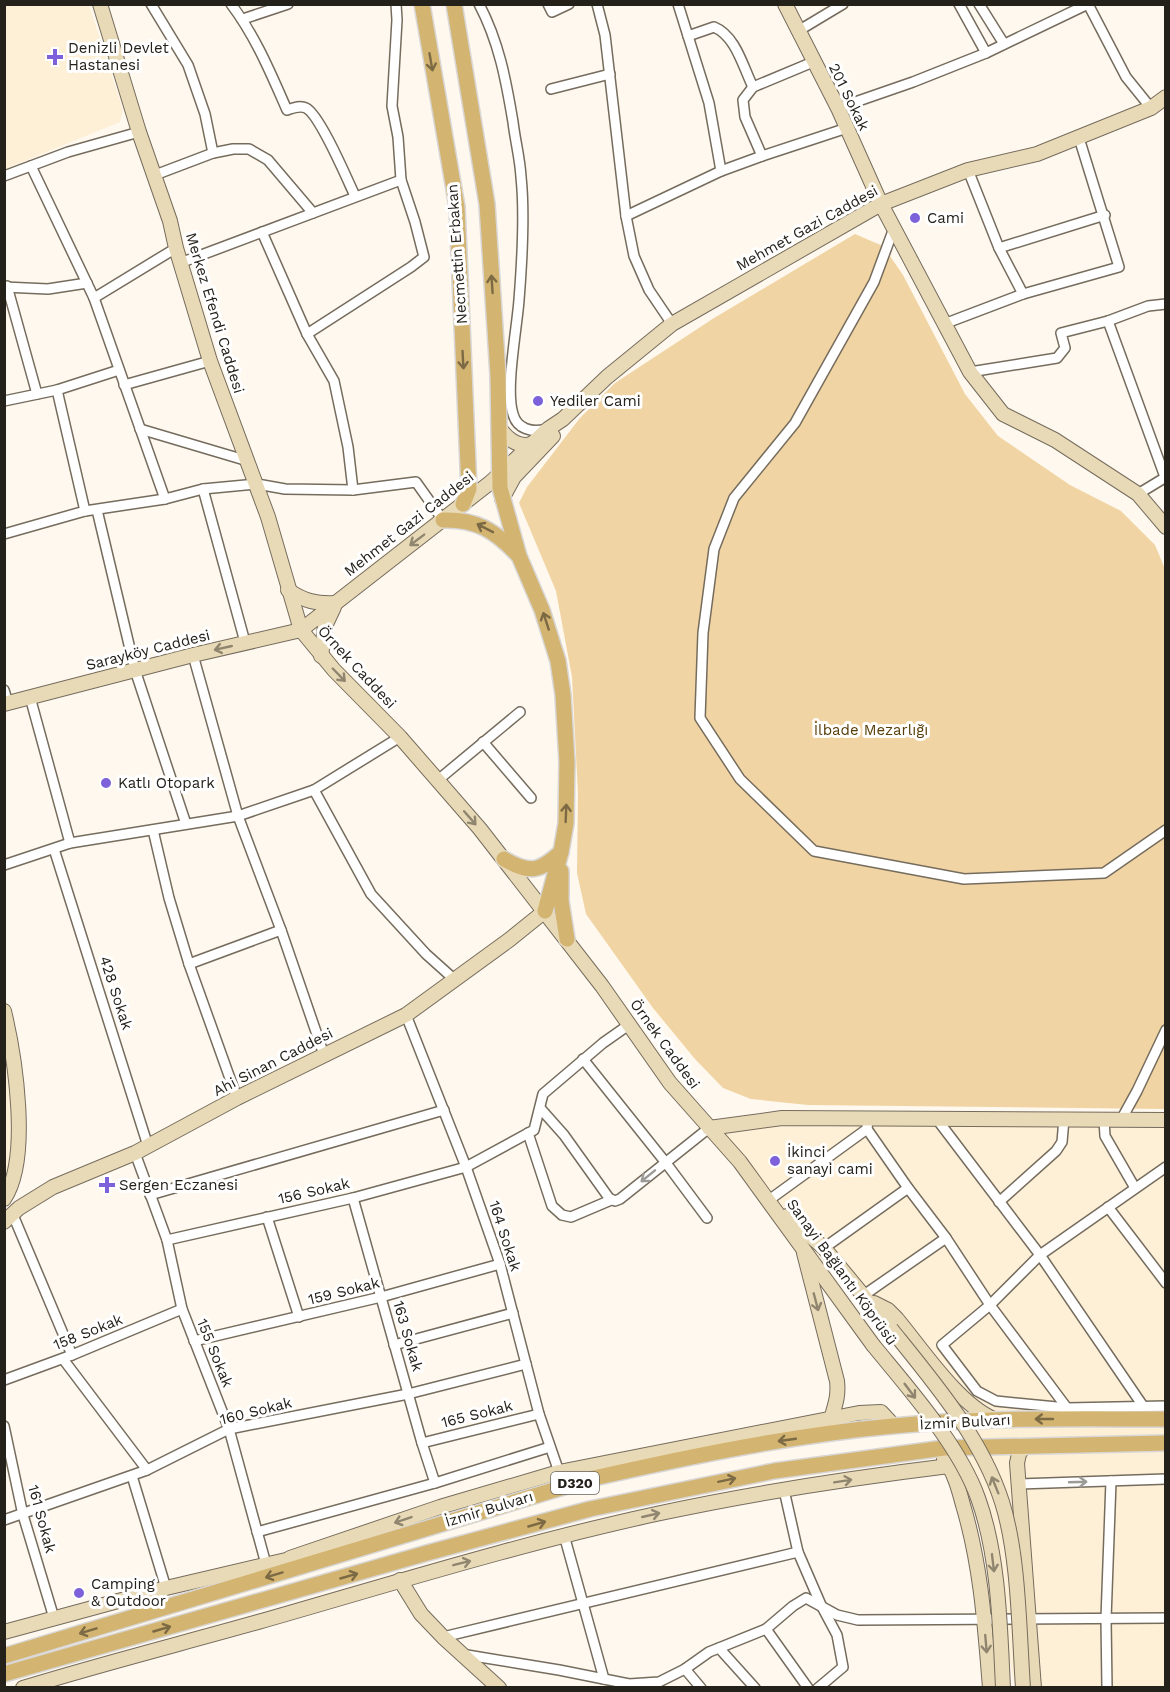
<svg xmlns="http://www.w3.org/2000/svg" width="1170" height="1692" viewBox="0 0 1170 1692" font-family="'Work Sans',sans-serif">
<rect width="100%" height="100%" fill="#fff8ee"/>
<g fill="#feefd7">
<polygon points="5,4 89,5 123,110 120,122 5,169"/>
<polygon points="4,1013 18,1131 4,1196"/>
<polygon points="1121,1120 1165,1124 1165,1687 1015,1687 963,1424 709,1128"/>
</g>
<polygon fill="#f1d4a3" points="855,234 883,246 903,275 965,394 998,436 1070,485 1121,511 1155,545 1165,569 1165,1109 808,1105 751,1099 723,1088 695,1059 653,1008 586,914 577,873 578,794 572,677 556,591 519,503 527,487 580,418 615,383 714,318"/>
<g fill="none" stroke-linecap="round" stroke-linejoin="round">
<g stroke="#756c5d" stroke-width="12">
<g id="street">
<polyline points="151,4 188,65 205,114 213,153"/>
<path d="M231 4C256 37 271 74 287 110 293 108 300 105 306 108 320 115 347 179 355 196"/>
<path d="M479 4C499 42 506 80 513 122 515 140 520 158 521 177 525 214 522 262 519 300 517 328 505 390 513 414 517 429 532 433 546 429"/>
<polyline points="548,4 552,12 569,4"/>
<polyline points="597,4 605,35 626,216 634,256 649,290 672,324"/>
<polyline points="959,4 986,53"/>
<polyline points="979,4 1004,44"/>
<polyline points="1088,4 1126,77 1151,108"/>
<polyline points="243,19 288,4"/>
<polyline points="798,31 843,4"/>
<path d="M688 36 714 27C736 36 743 67 753 87"/>
<polyline points="551,89 610,74"/>
<polyline points="838,108 913,82 986,53 1088,4"/>
<polyline points="762,156 847,128"/>
<polyline points="31,166 94,298 165,499"/>
<polyline points="968,170 999,248 1023,294"/>
<polyline points="721,171 762,156 745,117 743,100 753,87 813,62"/>
<polyline points="155,175 213,153 233,149 249,149 268,160 313,213"/>
<polyline points="4,176 68,152 139,132"/>
<polyline points="626,216 721,171 709,103 678,4"/>
<polyline points="894,228 874,282 795,423 734,498 714,549 703,633 700,718 740,779 814,851 964,879 1104,873 1166,830"/>
<polyline points="262,232 307,334 334,381 348,447 353,490"/>
<polyline points="999,248 1105,215"/>
<polyline points="180,263 401,180"/>
<polyline points="7,286 37,394"/>
<polyline points="4,287 48,289 87,283"/>
<polyline points="94,298 176,248"/>
<polyline points="1108,321 1165,477"/>
<polyline points="944,324 1023,294 1119,267 1079,138"/>
<polyline points="307,334 411,267 424,257 415,222 401,180 398,137 392,106 397,20 396,4"/>
<polyline points="970,372 1057,358 1065,348 1061,333 1108,321 1148,306 1166,304"/>
<polyline points="124,385 210,361"/>
<polyline points="57,390 85,511"/>
<polyline points="4,401 57,390 119,370"/>
<polyline points="140,429 248,461"/>
<polyline points="203,489 257,484 285,489 353,490 416,482 443,520"/>
<polyline points="1138,494 1166,477"/>
<polyline points="97,510 135,670 186,824"/>
<polyline points="4,534 85,511 165,499 203,489 245,642"/>
<polyline points="193,655 238,816 281,930 324,1055"/>
<polyline points="4,690 8,703"/>
<polyline points="30,697 70,843"/>
<polyline points="483,742 531,798"/>
<polyline points="438,780 520,712"/>
<polyline points="314,790 371,894 426,954 455,980"/>
<polyline points="153,830 169,898 189,964 237,1098"/>
<polyline points="54,849 148,1146"/>
<polyline points="4,865 70,843 238,816 314,790 400,737"/>
<polyline points="189,964 281,930"/>
<polyline points="406,1015 466,1167 500,1264 539,1414 559,1472"/>
<polyline points="583,1059 666,1163 707,1218"/>
<polyline points="540,1108 564,1135 609,1198 615,1201 620,1199 709,1128"/>
<polyline points="936,1118 1040,1255 1143,1406"/>
<polyline points="868,1119 867,1129 908,1188 946,1238 990,1305 1067,1408"/>
<polyline points="1104,1120 1105,1136 1135,1188"/>
<polyline points="1121,1120 1137,1091 1166,1030"/>
<polyline points="528,1133 552,1206 562,1215 571,1217 611,1200"/>
<polyline points="135,1153 167,1240 182,1309 229,1429 266,1564"/>
<polyline points="1166,1167 1040,1255 990,1305 942,1345 977,1391 996,1401 1067,1408 1166,1406"/>
<polyline points="150,1195 444,1110"/>
<polyline points="353,1198 422,1443 435,1483"/>
<polyline points="769,1200 867,1129"/>
<polyline points="999,1202 1056,1151 1062,1142 1064,1119"/>
<polyline points="1108,1207 1166,1283"/>
<polyline points="13,1215 72,1355"/>
<polyline points="267,1217 299,1317"/>
<polyline points="167,1240 353,1198 466,1167 534,1130 543,1094 603,1043 630,1024"/>
<polyline points="824,1248 908,1188"/>
<polyline points="864,1295 946,1238"/>
<polyline points="194,1341 381,1297 500,1264"/>
<polyline points="394,1345 513,1313"/>
<polyline points="63,1359 147,1470"/>
<polyline points="4,1380 72,1355 182,1309"/>
<polyline points="4,1426 23,1515 54,1618"/>
<polyline points="422,1443 539,1414"/>
<polyline points="132,1476 166,1588"/>
<polyline points="1019,1484 1166,1479"/>
<polyline points="784,1490 798,1552 821,1605 837,1635 843,1667 818,1688"/>
<polyline points="4,1520 147,1470 229,1429 408,1394 526,1364"/>
<polyline points="257,1532 435,1483 550,1447"/>
<polyline points="564,1535 604,1679"/>
<polyline points="766,1629 808,1688"/>
<polyline points="443,1637 798,1552"/>
<polyline points="719,1648 755,1688"/>
<polyline points="461,1654 559,1670 629,1684 659,1682 685,1669 709,1652 766,1629 793,1606 806,1598 837,1615 858,1620 1166,1618"/>
<polyline points="685,1669 701,1688"/>
<polyline points="1107,1688 1106,1619 1111,1481"/>
</g>
</g>
<g stroke="#756c5d" stroke-width="16">
<g id="secondary">
<polyline points="100,4 139,132 170,221 176,248 210,361 268,517 301,630 334,670 400,737 480,829 602,986 670,1083 740,1162 873,1345"/>
<polyline points="785,4 838,108 881,204 970,372 1003,414 1055,440 1138,494 1166,527"/>
<path d="M499 427C506 438 518 448 531 444"/>
<polyline points="502,499 514,477 553,436"/>
<path d="M288 590C304 601 316 604 336 603"/>
<polyline points="321,656 325,626 334,607"/>
<polyline points="4,704 193,655 301,630 491,482 548,429 563,419 607,377 672,324 881,204 968,170 1037,154 1151,108 1166,97"/>
<path d="M4 1011C15 1057 31 1159 4 1199"/>
<polyline points="709,1128 782,1118 1166,1120"/>
<polyline points="787,1216 824,1248 891,1329"/>
<polyline points="4,1222 19,1208 53,1187 135,1153 237,1098 406,1015 509,940 545,911"/>
<path d="M804 1253 837 1381C839 1398 834 1407 830 1423"/>
<path d="M874 1303 888 1310 897 1319C922 1349 959 1405 994 1419"/>
<polyline points="1024,1446 1019,1454 1017,1463 1034,1688"/>
<path d="M944 1459C954 1471 959 1490 963 1505 981 1565 985 1626 990 1688"/>
<polyline points="290,1558 440,1507 559,1472 859,1413 881,1412 894,1426"/>
<polyline points="400,1580 421,1614 443,1637 499,1688"/>
<polyline points="4,1632 166,1588 299,1557"/>
<path d="M23 1688C101 1664 180 1644 258 1622 391 1584 522 1543 656 1514 753 1493 851 1478 949 1466"/>
</g>
</g>
<g stroke="#d8d7d6" stroke-width="18">
<g id="primary">
<polyline points="422,4 457,207 469,489 463,504"/>
<polyline points="454,4 487,204 498,375 500,488 519,556 542,610 558,661 563,695 567,762 566,823 561,852 545,911"/>
<path d="M443 520C476 519 494 530 517 554"/>
<path d="M504 859C530 874 539 872 561 852"/>
<polyline points="561,871 561,901 567,939"/>
<path d="M4 1656 594 1478C692 1456 793 1435 893 1426 984 1417 1075 1419 1166 1419"/>
<polyline points="4,1674 427,1553 590,1509 774,1471 944,1448 1166,1443"/>
</g>
</g>
<use href="#street" stroke="#fff" stroke-width="9"/>
<use href="#secondary" stroke="#e9dab7" stroke-width="14"/>
<use href="#primary" stroke="#d3b470" stroke-width="15"/>
<g stroke="#756c5d" stroke-width="16" stroke-linecap="butt">
<g id="secondary-bridge">
<path d="M891 1329C933 1381 981 1437 1002 1502 1019 1556 1019 1630 1023 1688"/>
<path d="M873 1345C909 1389 959 1445 978 1498 999 1556 1000 1627 1003 1688"/>
</g>
</g>
<use href="#secondary-bridge" stroke="#e9dab7" stroke-width="14"/>
</g>
<defs><path id="oneway-shaft" d="M-6 0H5M1.5-3L5.5 0L1.5 3" fill="none" stroke-width="1.6" stroke-linecap="round" stroke-linejoin="round" transform="scale(1.5)"/></defs>
<g stroke="#7c6a45">
<use href="#oneway-shaft" transform="translate(431 62) rotate(80)"/>
<use href="#oneway-shaft" transform="translate(492 284) rotate(-94)"/>
<use href="#oneway-shaft" transform="translate(463 360) rotate(87)"/>
<use href="#oneway-shaft" transform="translate(485 528) rotate(-153)"/>
<use href="#oneway-shaft" transform="translate(546 621) rotate(-108)"/>
<use href="#oneway-shaft" transform="translate(566 813) rotate(-88)"/>
<use href="#oneway-shaft" transform="translate(1044 1419) rotate(-180)"/>
<use href="#oneway-shaft" transform="translate(787 1440) rotate(172)"/>
<use href="#oneway-shaft" transform="translate(727 1480) rotate(-12)"/>
<use href="#oneway-shaft" transform="translate(537 1524) rotate(-16)"/>
<use href="#oneway-shaft" transform="translate(274 1575) rotate(163)"/>
<use href="#oneway-shaft" transform="translate(349 1576) rotate(-16)"/>
<use href="#oneway-shaft" transform="translate(162 1629) rotate(-16)"/>
<use href="#oneway-shaft" transform="translate(88 1631) rotate(163)"/>
</g>
<g stroke="#908670">
<use href="#oneway-shaft" transform="translate(417 540) rotate(143)"/>
<use href="#oneway-shaft" transform="translate(223 648) rotate(167)"/>
<use href="#oneway-shaft" transform="translate(339 675) rotate(46)"/>
<use href="#oneway-shaft" transform="translate(470 818) rotate(49)"/>
<use href="#oneway-shaft" transform="translate(816 1302) rotate(75)"/>
<use href="#oneway-shaft" transform="translate(910 1391) rotate(53)"/>
<use href="#oneway-shaft" transform="translate(843 1481) rotate(-9)"/>
<use href="#oneway-shaft" transform="translate(995 1485) rotate(-112)"/>
<use href="#oneway-shaft" transform="translate(651 1515) rotate(-13)"/>
<use href="#oneway-shaft" transform="translate(403 1520) rotate(161)"/>
<use href="#oneway-shaft" transform="translate(462 1563) rotate(-14)"/>
<use href="#oneway-shaft" transform="translate(993 1563) rotate(83)"/>
<use href="#oneway-shaft" transform="translate(986 1644) rotate(85)"/>
</g>
<g stroke="#9c9b98">
<use href="#oneway-shaft" transform="translate(648 1176) rotate(141)"/>
<use href="#oneway-shaft" transform="translate(1078 1482) rotate(-2)"/>
</g>
<g fill="#7c61db" stroke="#fff" stroke-width="2">
<path d="M52 48h6v6h6v6h-6v6h-6v-6h-6v-6h6z"/>
<circle cx="915" cy="218" r="6"/>
<circle cx="538" cy="401" r="6"/>
<circle cx="106" cy="783" r="6"/>
<circle cx="775" cy="1161" r="6"/>
<path d="M104 1176h6v6h6v6h-6v6h-6v-6h-6v-6h6z"/>
<circle cx="79" cy="1593" r="6"/>
</g>
<g text-anchor="middle" dominant-baseline="central" stroke-width="6" stroke-linejoin="round" paint-order="stroke">
<rect fill="#fff" stroke="#66635f" stroke-width="1.5" x="551" y="1472" width="48" height="22" rx="4.5"/>
<g font-size="14" font-weight="bold" fill="#24201a">
<text x="575" y="1483">D320</text>
</g>
<g font-size="15" fill="#24201a" stroke="#fff" text-anchor="start">
<text x="68" y="48">Denizli Devlet<tspan x="68" dy="17">Hastanesi</tspan></text>
<text x="927" y="218">Cami</text>
<text x="550" y="401">Yediler Cami</text>
<text x="118" y="783">Katlı Otopark</text>
<text x="787" y="1152">İkinci<tspan x="787" dy="17">sanayi cami</tspan></text>
<text x="119" y="1185">Sergen Eczanesi</text>
<text x="91" y="1584">Camping<tspan x="91" dy="17">&amp; Outdoor</tspan></text>
</g>
<g font-size="15" fill="#24201a" stroke="#fff">
<text transform="translate(849 97) rotate(64)">201 Sokak</text>
<text transform="translate(807 228) rotate(-29)">Mehmet Gazi Caddesi</text>
<text transform="translate(457 254) rotate(-94)">Necmettin Erbakan</text>
<text transform="translate(215 313) rotate(73)">Merkez Efendi Caddesi</text>
<text transform="translate(409 524) rotate(-38)">Mehmet Gazi Caddesi</text>
<text transform="translate(148 650) rotate(-14)">Sarayköy Caddesi</text>
<text transform="translate(357 667) rotate(47)">Örnek Caddesi</text>
<text transform="translate(116 993) rotate(72)">428 Sokak</text>
<text transform="translate(665 1044) rotate(54)">Örnek Caddesi</text>
<text transform="translate(273 1062) rotate(-27)">Ahi Sinan Caddesi</text>
<text transform="translate(314 1191) rotate(-13)">156 Sokak</text>
<text transform="translate(505 1236) rotate(72)">164 Sokak</text>
<text transform="translate(842 1272) rotate(54)">Sanayi Bağlantı Köprüsü</text>
<text transform="translate(344 1291) rotate(-14)">159 Sokak</text>
<text transform="translate(88 1332) rotate(-22)">158 Sokak</text>
<text transform="translate(408 1336) rotate(74)">163 Sokak</text>
<text transform="translate(215 1353) rotate(68)">155 Sokak</text>
<text transform="translate(256 1411) rotate(-14)">160 Sokak</text>
<text transform="translate(477 1414) rotate(-14)">165 Sokak</text>
<text transform="translate(965 1422) rotate(-3)">İzmir Bulvarı</text>
<text transform="translate(489 1509) rotate(-17)">İzmir Bulvarı</text>
<text transform="translate(42 1519) rotate(75)">161 Sokak</text>
</g>
<g font-size="15" fill="#573e09" stroke="#fff">
<text x="871" y="730">İlbade Mezarlığı</text>
</g>
</g>
<rect width="1170" height="1692" fill="none" stroke="#24201a" stroke-width="12"/>
</svg>
